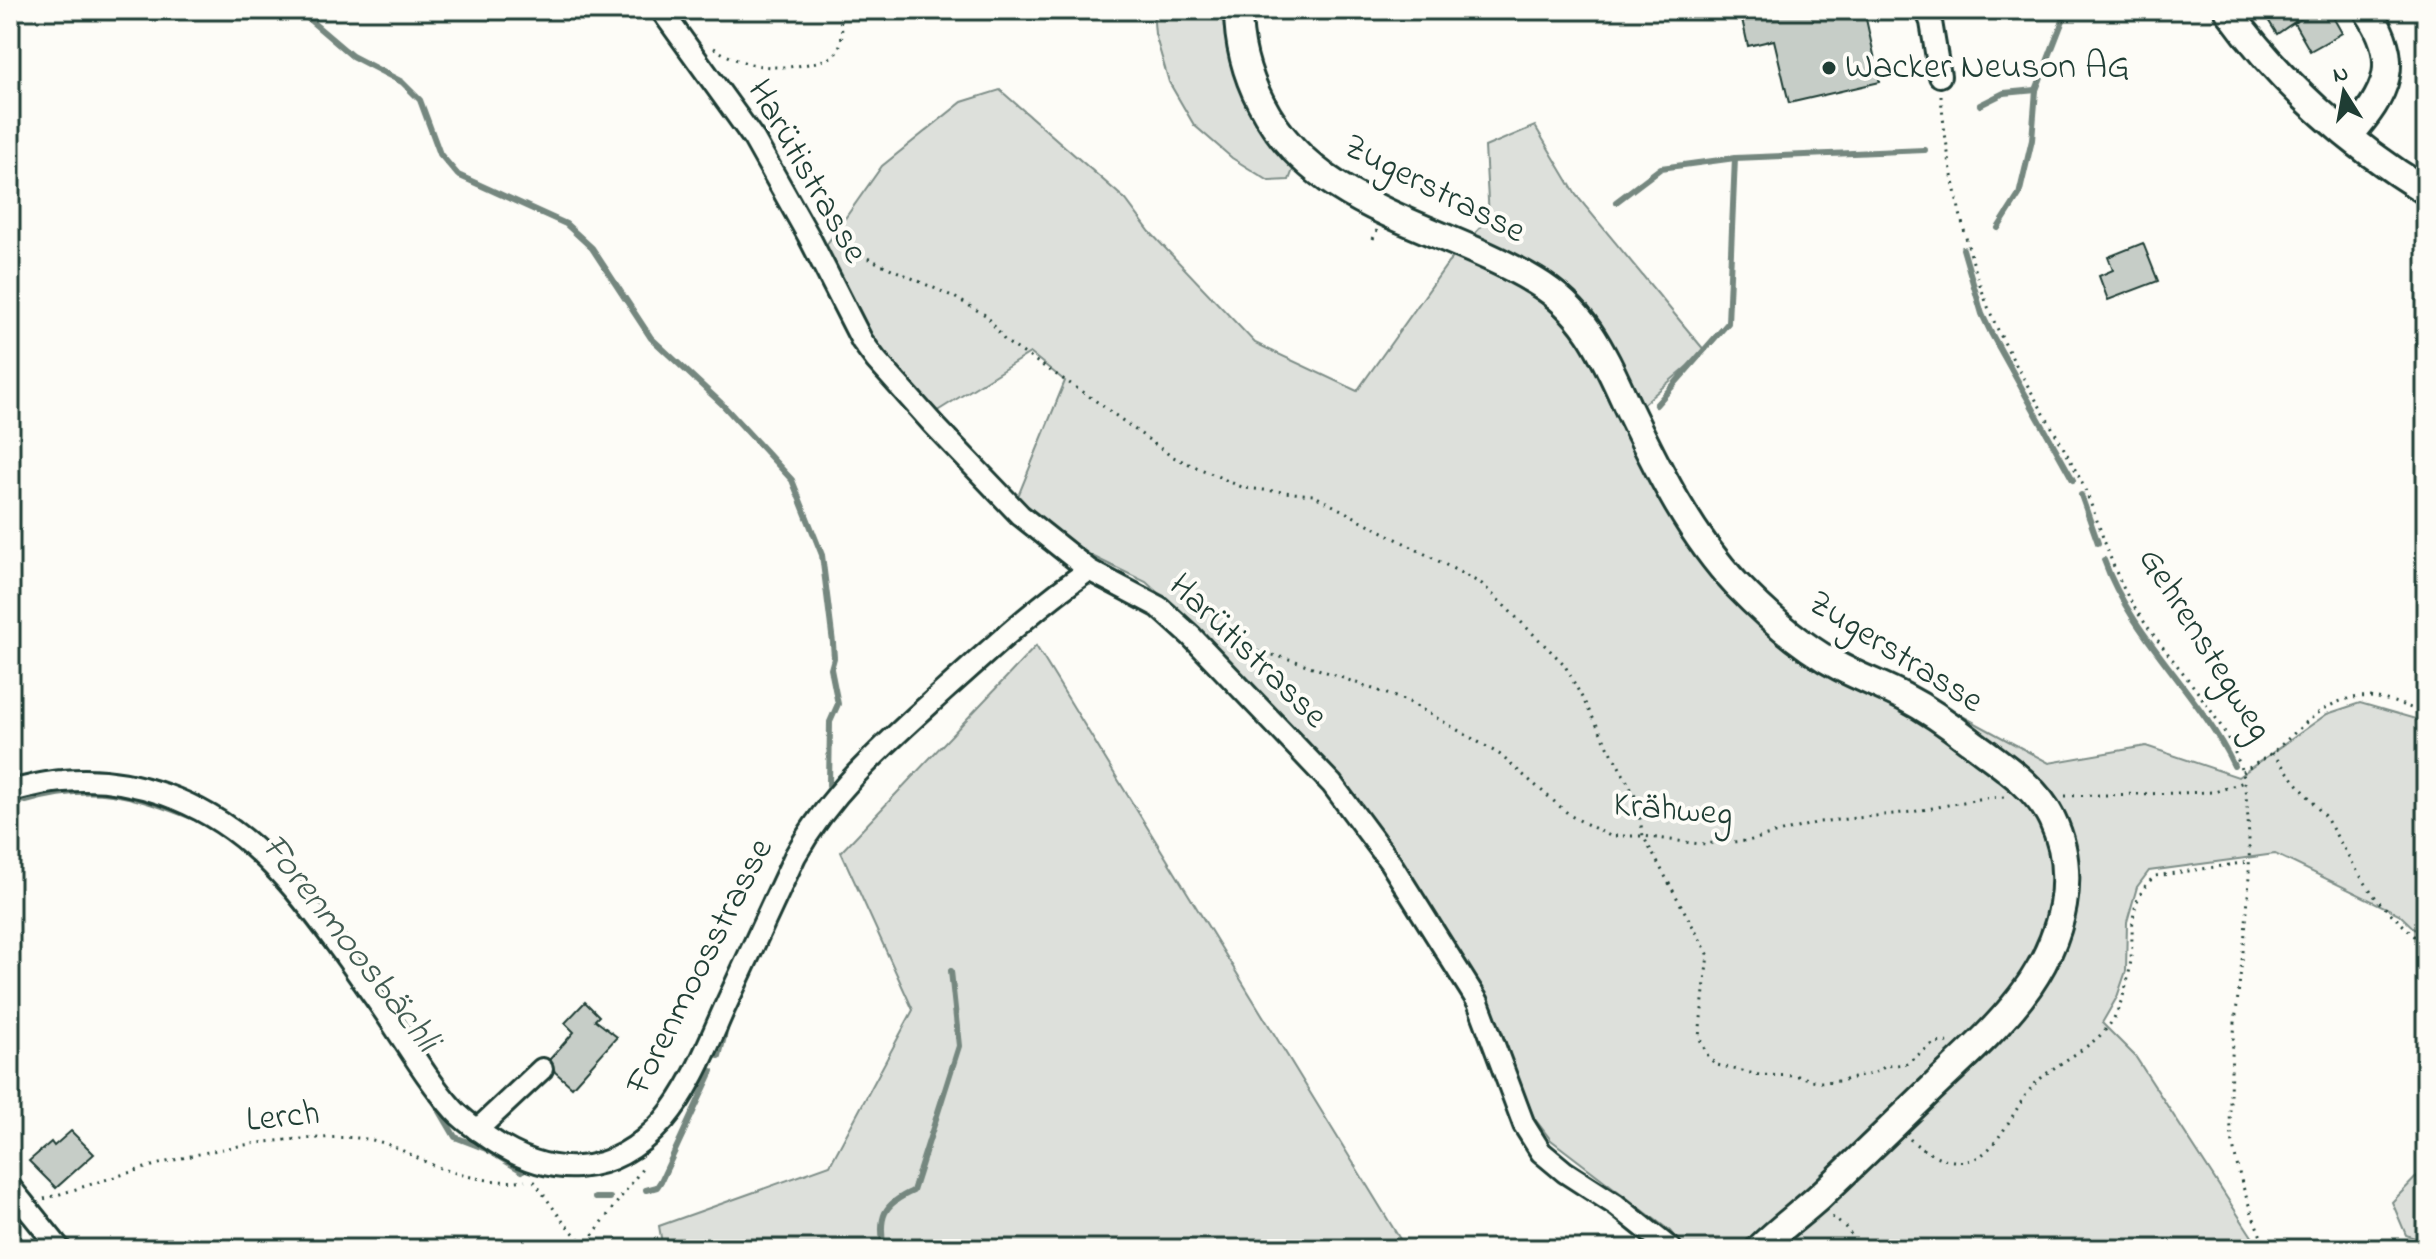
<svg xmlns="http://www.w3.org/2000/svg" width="2436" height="1259" viewBox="0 0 2436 1259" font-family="'Indie Flower',sans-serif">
<rect width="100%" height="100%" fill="#fdfcf7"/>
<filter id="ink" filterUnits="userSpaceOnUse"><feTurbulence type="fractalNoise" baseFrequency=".0125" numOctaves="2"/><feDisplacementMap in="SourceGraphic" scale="16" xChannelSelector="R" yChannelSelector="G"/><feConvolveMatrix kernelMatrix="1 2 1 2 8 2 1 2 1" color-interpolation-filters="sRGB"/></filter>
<g filter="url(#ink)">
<g fill="#dde0db" stroke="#7e8e88" stroke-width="2">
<path d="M1153 10H1229C1231 28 1230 48 1233 66 1241 106 1268 138 1294 167L1289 180 1269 181 1232 158 1194 125 1169 82 1155 34Z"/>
<polygon points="1000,90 1126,200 1150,232 1255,343 1357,391 1448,263 1489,218 1485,147 1535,126 1576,195 1705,351 1621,423 1728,589 2049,763 2146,746 2238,777 2327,714 2360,703 2426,722 2426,940 2399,914 2275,854 2149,871 2137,887 2127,922 2126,971 2117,997 2102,1023 2135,1056 2260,1249 1684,1249 1670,1231 1551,1140 1534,1118 1485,998 1397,859 1196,628 1146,582 1094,557 1014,506 1065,381 1030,353 931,415 880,354 822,251 882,166 962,102"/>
<polygon points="1036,646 1406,1249 663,1249 659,1226 830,1165 913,1010 841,852"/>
<polygon points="2426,1167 2426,1242 2406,1235 2392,1202"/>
</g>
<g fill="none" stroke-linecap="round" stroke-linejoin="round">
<g stroke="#75877f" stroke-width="6">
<polyline points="298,10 352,56 402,82 420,100 440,154 458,175 566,224 592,248 651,338 721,403 792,480 822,555 833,643 834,658 831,669 838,704 830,722 829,785"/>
<polyline points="1980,105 2004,93 2036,90"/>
<polyline points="1616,202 1661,168 1735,158 1925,150"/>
<polyline points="1998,228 2019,195 2032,140 2036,90 2067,10"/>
<polyline points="1963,249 1982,314 1991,333 2073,480"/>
<polyline points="1656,405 1728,323 1735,158"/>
<polyline points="2081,495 2098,543"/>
<path d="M2104 560C2132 638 2199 692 2234 766"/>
<path d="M10 806 20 800 26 801C92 782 133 793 194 818"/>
<polyline points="280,887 332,954"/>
<polyline points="719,1056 726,1029"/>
<polyline points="431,1096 455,1137 486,1149 522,1171"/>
<polyline points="646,1190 657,1187 661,1181 712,1071"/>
<polyline points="595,1198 610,1198"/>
<path d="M884 1249C878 1217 883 1204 913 1191L959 1046 951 971"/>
</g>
</g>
<g fill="#c6cdc7" stroke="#1f3d34" stroke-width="2">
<polygon points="1740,10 1864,10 1880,82 1789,103 1774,40 1748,46"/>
<polygon points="2273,10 2289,10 2296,21 2277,34 2265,15"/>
<polygon points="2316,10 2329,10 2342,33 2310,51 2294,23"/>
<polygon points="2143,243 2158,281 2108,300 2099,276 2113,270 2108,257"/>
<polygon points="585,1002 599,1016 595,1020 617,1037 572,1087 555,1072 550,1059 574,1032 565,1023"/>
<polygon points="71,1131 94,1154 56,1188 29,1161 51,1142 54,1146"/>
</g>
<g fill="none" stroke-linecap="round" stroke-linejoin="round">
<g stroke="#1f3d34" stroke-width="26">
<g id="minor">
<polyline points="661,10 754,139 808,235 862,341 876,360 934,425 1020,515 1089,570 1159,607 1191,636 1332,784 1390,862 1478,1002 1524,1125 1541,1152 1565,1172 1616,1205 1671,1249"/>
<polyline points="1926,10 1931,22 1940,76"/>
<path d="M10 791C28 787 45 782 63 781 131 774 202 802 252 846 297 885 336 943 370 991 399 1030 422 1074 454 1110 463 1120 475 1128 486 1136 548 1180 611 1180 664 1120 691 1088 707 1047 724 1009 748 958 771 907 795 856 833 788 890 740 947 688 993 647 1037 606 1089 570"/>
<polyline points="477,1130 542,1069"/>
<polyline points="10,1187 60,1249"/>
</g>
</g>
<g stroke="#1f3d34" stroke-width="32">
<g id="major">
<path d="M1238 10C1238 43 1246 74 1261 103 1315 210 1441 224 1535 281 1589 313 1606 361 1631 414 1660 474 1691 536 1737 585 1767 616 1803 648 1840 667 1861 678 1883 686 1904 697 1927 709 1950 725 1970 741 1999 763 2036 786 2052 819 2065 846 2068 875 2063 905 2049 987 1984 1038 1927 1093 1891 1128 1855 1163 1819 1197 1799 1215 1778 1230 1759 1249"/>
<path d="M2228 10C2279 81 2351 146 2426 191"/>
<path d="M2349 136C2387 93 2403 62 2367 10"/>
</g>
</g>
<g stroke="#1f3d34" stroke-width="3" stroke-dasharray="2 6" stroke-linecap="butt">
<path d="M714 48C750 72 795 72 834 56 845 41 843 27 837 10"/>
<path d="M1941 96C1946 162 1967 258 1993 319 2017 373 2052 423 2079 477 2099 517 2108 563 2131 602 2163 655 2227 715 2242 773 2247 795 2248 817 2249 840 2252 931 2229 1021 2230 1112 2231 1160 2248 1205 2266 1249"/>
<polyline points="1373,239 1377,230"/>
<polyline points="838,247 854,252 954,297 987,316 1005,341 1089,396 1171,456 1244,488 1313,495 1482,584 1564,664 1636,798 1643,836 1708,954 1699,1037 1709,1058 1717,1065 1759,1075 1798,1076 1820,1082 1840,1081 1875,1073 1886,1066 1906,1064 1934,1043 1949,1042"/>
<polyline points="1226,644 1293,660 1409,702 1499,754 1571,816 1610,836 1643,836 1699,844 1748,841 1819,822 1912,812 1984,798 2006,797"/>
<polyline points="2272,753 2326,818 2359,874 2378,901 2426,947"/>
<path d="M2242 772C2252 766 2263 760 2273 752 2300 730 2322 700 2360 697 2381 695 2406 707 2426 713"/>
<polyline points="2065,796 2215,792 2244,782"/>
<path d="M1910 1139C1924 1153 1951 1166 1971 1160 1998 1153 2015 1105 2033 1086 2057 1059 2100 1048 2116 1014 2122 1000 2128 983 2130 967 2135 933 2125 902 2155 876L2249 862"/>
<polyline points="534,1181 564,1223 589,1249"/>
<path d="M44 1199C128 1173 211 1144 300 1139 322 1138 344 1136 367 1139 393 1143 411 1156 435 1166 461 1176 497 1185 525 1180"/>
<polyline points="1832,1217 1846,1228 1862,1249"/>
<polyline points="587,1249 586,1244 645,1165"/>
<polyline points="1728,1249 1739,1243"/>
</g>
<use href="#minor" stroke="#fdfcf7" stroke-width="20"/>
<use href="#major" stroke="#fdfcf7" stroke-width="26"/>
</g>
</g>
<circle fill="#1f3d34" stroke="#fdfcf7" stroke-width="3" cx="1829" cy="68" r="8"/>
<g text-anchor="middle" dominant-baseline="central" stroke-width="8" stroke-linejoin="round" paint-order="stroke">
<g font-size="36" fill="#1f3d34" stroke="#fdfcf7" text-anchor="start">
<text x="1845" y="68">Wacker Neuson AG</text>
</g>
<g font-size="36" fill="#1f3d34" stroke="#fdfcf7">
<text transform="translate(806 172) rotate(60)">Harütistrasse</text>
<text transform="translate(1434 190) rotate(27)">Zugerstrasse</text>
<text transform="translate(2204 645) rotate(58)">Gehrenstegweg</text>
<text transform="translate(1247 652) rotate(44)">Harütistrasse</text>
<text transform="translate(1895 653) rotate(32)">Zugerstrasse</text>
<text transform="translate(1673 811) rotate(5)">Krähweg</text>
<text transform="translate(701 967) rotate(-63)">Forenmoosstrasse</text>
<text transform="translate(283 1118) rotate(-6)">Lerch</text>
</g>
<g font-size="38" font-style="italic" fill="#435c53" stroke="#fdfcf7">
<text transform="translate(349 944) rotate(52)">Forenmoosbächli</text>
</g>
</g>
<rect width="2436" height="1259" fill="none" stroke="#fdfcf7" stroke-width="40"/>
<rect x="20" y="20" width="2396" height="1219" fill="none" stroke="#1f3d34" stroke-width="3" filter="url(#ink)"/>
<g transform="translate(2344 92) rotate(349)" stroke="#fdfcf7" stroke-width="6" paint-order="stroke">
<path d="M0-6L14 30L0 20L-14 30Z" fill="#1f3d34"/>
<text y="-12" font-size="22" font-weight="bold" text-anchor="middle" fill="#1f3d34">N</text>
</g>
</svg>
